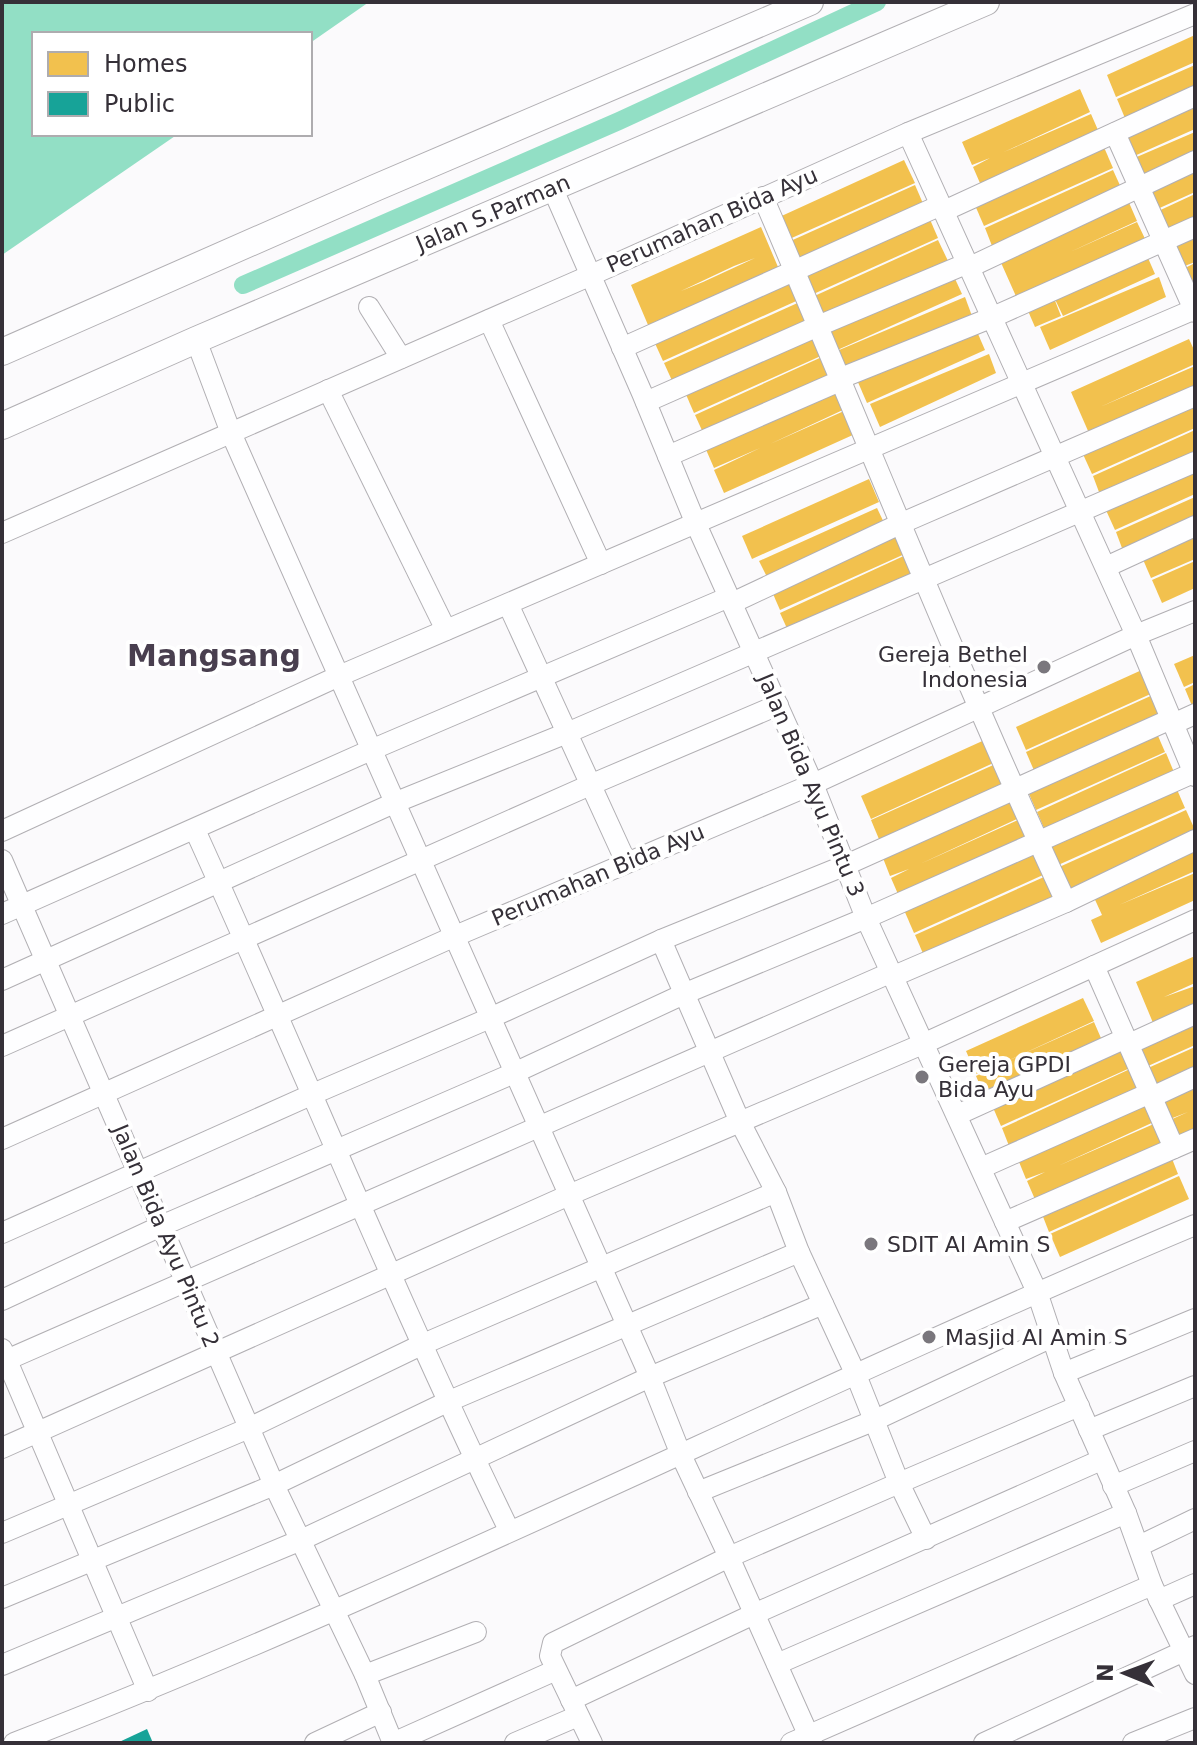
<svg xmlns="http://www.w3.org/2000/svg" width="1197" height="1745" viewBox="0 0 1197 1745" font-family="'DejaVu Sans',sans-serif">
<rect width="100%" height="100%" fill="#fbfafc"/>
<polygon fill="#92dfc5" points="2,2 369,2 310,43 310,34 34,34 34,134 178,134 2,255"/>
<g fill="#f2c14e" fill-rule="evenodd">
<polygon points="1195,35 1195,62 1116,97 1107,75"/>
<polygon points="1195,65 1195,92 1127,123 1117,99"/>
<polygon points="1080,89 1090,112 1004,152 1091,114 1101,137 983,190 973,167 990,158 972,165 962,142"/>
<polygon points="1195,102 1195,129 1132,157 1122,135"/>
<polygon points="1195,132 1195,158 1142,183 1132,159"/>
<polygon points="1103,145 1113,168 984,226 974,203"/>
<polygon points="904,160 915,183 785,241 775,219"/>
<polygon points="1195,165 1195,192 1153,211 1143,189"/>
<polygon points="1113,170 1123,192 994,251 985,228"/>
<polygon points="915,185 925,208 796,266 786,243"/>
<polygon points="1195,194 1195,222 1163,236 1154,213"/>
<polygon points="1127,198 1137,221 1070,252 1137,222 1148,245 1019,303 998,256"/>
<polygon points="928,215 938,238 809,296 799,273"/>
<path d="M761 227 781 274 651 332 631 285ZM755 258 703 282 681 291 734 266Z"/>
<polygon points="1195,234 1195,262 1182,267 1173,245"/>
<polygon points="938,240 949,263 819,321 810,298"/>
<polygon points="1145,251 1155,274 1063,316 1052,293"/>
<polygon points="1195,263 1195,291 1183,269"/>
<polygon points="951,270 962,294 833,352 823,329"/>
<polygon points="792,275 803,298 663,361 653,339"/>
<polygon points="1159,277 1166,297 1050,350 1040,327"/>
<polygon points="1052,293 1061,316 1035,327 1025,304"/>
<polygon points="965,297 972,316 843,376 832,353"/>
<polygon points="802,301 812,323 674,385 664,363"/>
<polygon points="975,327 985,350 867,403 857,380"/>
<polygon points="813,332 823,355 694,413 684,390"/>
<polygon points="1189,339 1195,352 1195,364 1100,407 1195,366 1195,393 1092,440 1071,392"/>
<polygon points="989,354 996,373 880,427 870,404"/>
<polygon points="824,356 834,380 705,437 695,415"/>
<polygon points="835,386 845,409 770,444 844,411 855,434 724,493 714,470 760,448 714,468 704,445"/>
<polygon points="1195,401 1195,428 1092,474 1082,452"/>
<polygon points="1195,430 1195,457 1102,500 1093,476"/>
<polygon points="1195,467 1195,494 1115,530 1105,508"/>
<polygon points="869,479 879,502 752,559 742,536"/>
<polygon points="1195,497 1195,524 1125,556 1116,532"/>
<polygon points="877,508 887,529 770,583 759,561"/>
<polygon points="897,530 907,553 780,610 770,587"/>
<polygon points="1195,531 1195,559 1151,578 1141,555"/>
<polygon points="908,554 919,577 790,635 780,613"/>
<polygon points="1195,561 1195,588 1162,603 1152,580"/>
<polygon points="1195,655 1195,682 1184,687 1174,664"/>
<polygon points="1144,669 1155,692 1026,750 1016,727"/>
<polygon points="1195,684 1195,713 1185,689"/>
<polygon points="1155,694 1165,716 1036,775 1026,752"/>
<polygon points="1155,729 1165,752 1036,810 1026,787"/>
<polygon points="989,738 1000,760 871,819 861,796"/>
<polygon points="1166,753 1176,777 1047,835 1037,812"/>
<polygon points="1000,762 1010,785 881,844 871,820"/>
<polygon points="1175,785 1185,808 1056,866 1046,844"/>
<polygon points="1009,795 1019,818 920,864 1020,819 1030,842 901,901 891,878 909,869 890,876 881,853"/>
<polygon points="1186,810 1195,830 1067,891 1057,868"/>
<polygon points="1195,844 1195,871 1119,905 1195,873 1195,900 1101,943 1091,920 1102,915 1091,891"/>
<polygon points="1033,852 1043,875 914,933 904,910"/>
<polygon points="1044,877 1054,900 925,958 915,935"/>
<polygon points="1195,956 1195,983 1164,997 1195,986 1195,1012 1156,1030 1136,982"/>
<polygon points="1083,998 1094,1021 1005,1062 1094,1022 1104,1045 986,1099 976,1076 992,1068 976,1074 966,1051"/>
<polygon points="1195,1018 1195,1045 1148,1066 1138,1044"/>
<polygon points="1120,1045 1130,1068 1001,1126 991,1103"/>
<polygon points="1195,1047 1195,1074 1158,1092 1148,1068"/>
<polygon points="1130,1069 1141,1092 1011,1151 1002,1128"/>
<polygon points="1195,1080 1195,1137 1180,1144 1170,1120 1188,1112 1170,1119 1160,1096"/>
<polygon points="1145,1098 1156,1121 1058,1166 1156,1123 1166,1146 1037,1204 1027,1181 1045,1172 1026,1179 1017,1157"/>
<polygon points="1169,1151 1178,1174 1049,1232 1040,1209"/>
<polygon points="1179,1176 1189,1199 1060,1257 1050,1234"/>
</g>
<polygon fill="#17a398" points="147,1729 153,1743 117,1743"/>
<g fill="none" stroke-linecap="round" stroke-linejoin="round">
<polyline stroke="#92dfc5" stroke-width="18" points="243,285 619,121 877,2"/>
<g stroke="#b1afb3" stroke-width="22">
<g id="minor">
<polyline points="908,133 1136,635 1195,776"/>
<polyline points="1115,133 1195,312"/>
<polyline points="552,187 642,393 696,524 813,784 866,918 1037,1292 1064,1373 1126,1513 1152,1585 1195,1674"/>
<path d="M763 197C864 432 958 670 1066 902"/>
<polyline points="944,211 1195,96"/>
<polyline points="970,267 1195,161"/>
<polyline points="369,307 401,358"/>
<polyline points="489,320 601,564"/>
<polyline points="196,340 231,433 650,1377 681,1455 729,1557 812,1743"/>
<polyline points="622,348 941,205"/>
<polyline points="841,378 993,317 1195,227"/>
<polyline points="328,390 446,630"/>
<polyline points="646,402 818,326 968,263"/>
<polyline points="668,456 842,380"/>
<polyline points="2,533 589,276 908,133 1195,14"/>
<polyline points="1106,567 1195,526"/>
<polyline points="732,603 902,523 1195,396"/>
<polyline points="508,604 626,862"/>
<polyline points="1173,724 1195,714"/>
<path d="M195 830C301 1063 397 1300 509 1530"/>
<polyline points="2,831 339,676 1195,309"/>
<polyline points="2,860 274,1485 365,1675 393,1743"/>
<polyline points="2,914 371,750 729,597"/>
<polyline points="661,940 740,1122 776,1192 799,1252 856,1375 899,1483 1079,1406"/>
<polyline points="1094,966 1174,1148"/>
<polyline points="894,976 1066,902 1195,840"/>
<polyline points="2,980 394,803 567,733 1195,462"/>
<polyline points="1129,1044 1195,1014"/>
<polyline points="2,1046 590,785 778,705"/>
<polyline points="1152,1097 1195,1077"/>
<polyline points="957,1115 1126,1038"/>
<polyline points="2,1139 453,937 813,784 1136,635 1195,611"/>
<polyline points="981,1168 1150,1093"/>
<polyline points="1005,1222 1195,1139"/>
<polyline points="2,1233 313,1094 490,1018 661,940 846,865 1171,719"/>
<polyline points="2,1300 161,1226 514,1073 686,993 866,918 1193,773"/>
<polyline points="2,1349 148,1691"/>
<polyline points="2,1362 892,972"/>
<polyline points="1064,1373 1195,1319"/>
<polyline points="1089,1430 1195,1386"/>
<polyline points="2,1448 569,1195 925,1043 1195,920"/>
<polyline points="1113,1486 1195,1451"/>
<polyline points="698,1492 873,1421 1052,1337"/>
<polyline points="2,1533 249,1428 421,1345 776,1192"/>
<polyline points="1139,1546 1195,1519"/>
<polyline points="2,1598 274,1485 447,1402 799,1252"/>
<polyline points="1159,1600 1195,1584"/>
<polyline points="777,1664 1126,1513"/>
<polyline points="2,1665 301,1540 650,1377 823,1304"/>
<polyline points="365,1675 476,1632"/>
<polyline points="571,1700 754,1614 1101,1460"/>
<path d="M14 1743C415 1588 799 1391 1195 1225"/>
<polyline points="315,1743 381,1712"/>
<polyline points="393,1743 556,1670"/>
<polyline points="515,1743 578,1716"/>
<polyline points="592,1743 550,1656 553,1643 729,1557 899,1483 926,1539"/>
<polyline points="791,1743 1152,1585"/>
<polyline points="984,1743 1195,1646"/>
<polyline points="1133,1743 1195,1718"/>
</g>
</g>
<g stroke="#b1afb3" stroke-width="28">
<g id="major">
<polyline points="2,352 375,188 810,2"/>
<polyline points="2,426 196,340 986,2"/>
</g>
</g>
<use href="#minor" stroke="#fefeff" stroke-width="20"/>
<use href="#major" stroke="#fefeff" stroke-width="26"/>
</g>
<g fill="#7a777d" stroke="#fff" stroke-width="3">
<circle cx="1044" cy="667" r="8"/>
<circle cx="922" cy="1077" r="8"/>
<circle cx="871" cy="1244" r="8"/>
<circle cx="929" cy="1337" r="8"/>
</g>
<g text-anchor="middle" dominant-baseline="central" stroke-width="8" stroke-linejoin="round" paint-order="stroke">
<g font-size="22" fill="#353038" stroke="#fff">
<text transform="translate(493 213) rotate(-23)">Jalan S.Parman</text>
<text transform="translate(712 220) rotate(-24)">Perumahan Bida Ayu</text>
<text transform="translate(811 785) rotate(67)">Jalan Bida Ayu Pintu 3</text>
<text transform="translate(598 875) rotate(-23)">Perumahan Bida Ayu</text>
<text transform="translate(166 1236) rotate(67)">Jalan Bida Ayu Pintu 2</text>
</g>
<g font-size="22" fill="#353038" stroke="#fff" text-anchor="start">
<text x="1028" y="654" text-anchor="end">Gereja Bethel<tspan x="1028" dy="25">Indonesia</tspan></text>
<text x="938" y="1064">Gereja GPDI<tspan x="938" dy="25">Bida Ayu</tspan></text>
<text x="887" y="1244">SDIT Al Amin S</text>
<text x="945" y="1337">Masjid Al Amin S</text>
</g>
<g font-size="30" font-weight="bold" fill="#493f4f" stroke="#fff">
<text x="214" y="655">Mangsang</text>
</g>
</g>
<rect width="1197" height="1745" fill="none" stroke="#353038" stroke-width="8"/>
<rect x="32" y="32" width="280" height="104" fill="#ffffff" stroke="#aeacaf" stroke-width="2"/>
<rect x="48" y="52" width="40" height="24" fill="#f2c14e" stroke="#aeacaf" stroke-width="2"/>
<text x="104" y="72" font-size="24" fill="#353038">Homes</text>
<rect x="48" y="92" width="40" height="24" fill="#17a398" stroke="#aeacaf" stroke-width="2"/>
<text x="104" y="112" font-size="24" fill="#353038">Public</text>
<g transform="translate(1125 1673) rotate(271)" stroke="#ffffff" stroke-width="6" paint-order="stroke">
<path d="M0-6L14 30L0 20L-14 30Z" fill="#353038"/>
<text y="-12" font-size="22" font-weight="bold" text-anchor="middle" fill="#353038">N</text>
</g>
</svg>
